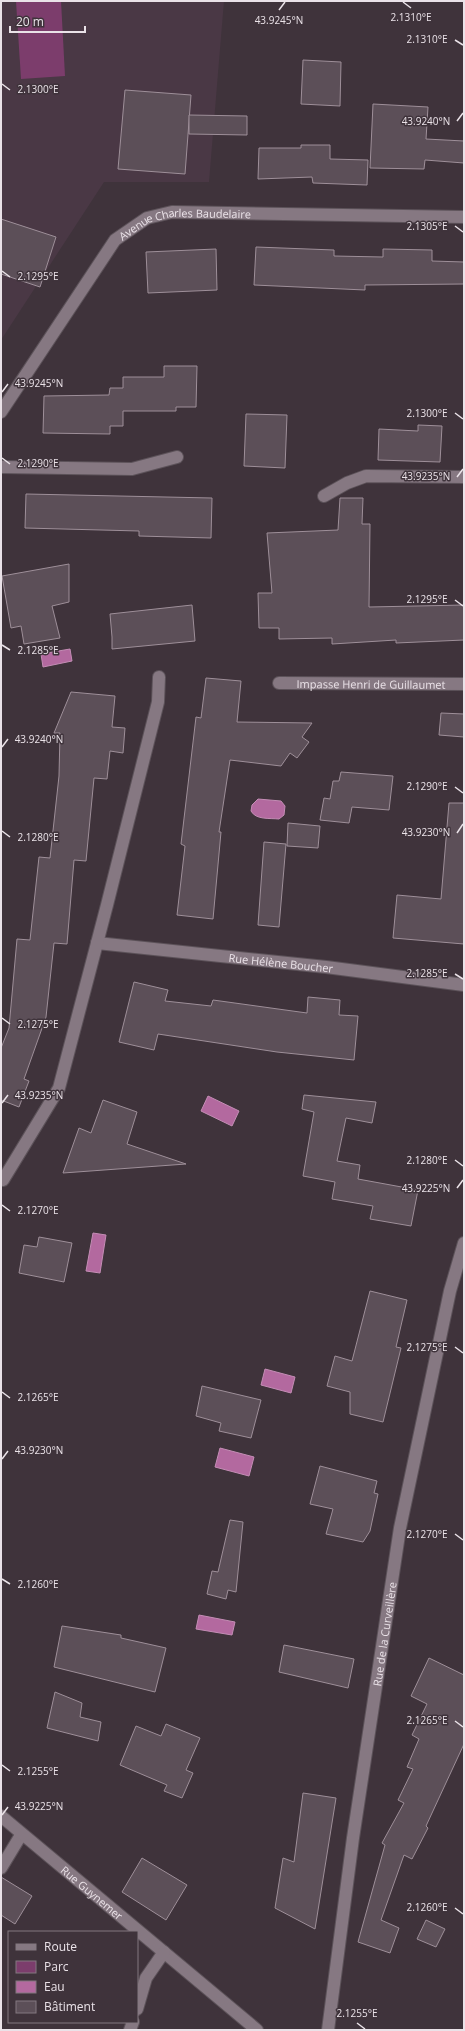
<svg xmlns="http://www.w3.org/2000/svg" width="465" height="2031" viewBox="0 0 465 2031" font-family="'Open Sans',sans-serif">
<rect width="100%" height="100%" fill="#3f333b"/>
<polygon fill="#4a3845" points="1,1 224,1 209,182 104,182 1,340"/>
<polygon fill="#7c3d6c" points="16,1 61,1 65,76 21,79"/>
<g fill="#b3699f" stroke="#c48db5">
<polygon points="70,649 72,661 43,667 41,654"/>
<path d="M258 799 281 801 285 806 284 815 279 819C269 818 256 820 251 811L252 805Z"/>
<polygon points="208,1096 239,1111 232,1126 201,1111"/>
<polygon points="93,1233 106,1235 100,1273 86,1271"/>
<polygon points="265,1369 295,1377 291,1393 261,1385"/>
<polygon points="220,1448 254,1457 249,1476 215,1467"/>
<polygon points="199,1615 235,1622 232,1635 196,1629"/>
</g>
<g fill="#5c4f58" stroke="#9e8f99">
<polygon points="303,60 341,62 340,106 301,104"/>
<polygon points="125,90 191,95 185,174 118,169"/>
<polygon points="373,104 428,107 426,139 464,141 464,163 425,160 424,169 370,168"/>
<polygon points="189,115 247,116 247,135 189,134"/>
<polygon points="301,145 330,145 330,159 368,160 367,185 313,183 312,177 258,179 259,148 301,148"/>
<polygon points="1,219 56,237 40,287 1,274"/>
<polygon points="256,247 334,250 334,256 383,257 383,249 432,250 432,261 464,262 464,284 365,285 365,290 254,285"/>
<polygon points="216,249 217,290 148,293 146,252"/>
<polygon points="164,366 197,366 196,407 176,407 176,411 123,411 123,426 110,426 110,434 43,433 44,396 109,395 110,388 123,388 123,377 164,377"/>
<polygon points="246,414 287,415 285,468 244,466"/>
<polygon points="418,425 442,426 440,462 378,460 379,429 418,431"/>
<polygon points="26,494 212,498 211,538 139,536 139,531 25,528"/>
<polygon points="340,498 363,498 362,524 370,524 369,607 464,605 464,640 396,643 396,640 332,644 332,638 279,639 279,628 259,628 258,593 272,593 267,533 338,530"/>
<polygon points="69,564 69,602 52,606 60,638 24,644 21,626 11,628 2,576"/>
<polygon points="192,605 195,641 112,649 112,637 110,614"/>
<polygon points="206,678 241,681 237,722 312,723 302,737 309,742 297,758 290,753 281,766 230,760 219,832 221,832 213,919 177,915 185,846 181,844 196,717 201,718"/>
<polygon points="71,692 115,696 112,727 125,728 123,753 110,751 107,779 94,778 86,861 74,860 67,944 54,943 46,1017 24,1079 29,1081 19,1107 1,1100 1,1048 9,1028 17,939 30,940 39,857 50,858 59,776 60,733 54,733"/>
<polygon points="441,713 464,714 464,737 439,735"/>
<polygon points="341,772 393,776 389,810 352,807 349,823 320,820 324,798 330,799 333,781 339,781"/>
<polygon points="449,803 464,803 464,944 393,938 397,895 441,899"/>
<polygon points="288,823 320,826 318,848 287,846"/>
<polygon points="264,842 286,844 279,927 258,925"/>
<polygon points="134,982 168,990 165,1001 211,1006 213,1000 307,1013 308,997 340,1000 339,1015 358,1016 354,1060 277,1052 158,1034 154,1050 119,1042"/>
<polygon points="304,1095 376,1102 372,1123 346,1118 337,1161 360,1165 358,1179 418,1190 411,1226 370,1219 373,1206 332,1199 335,1182 303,1176 314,1112 302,1109"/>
<polygon points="103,1100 137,1112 127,1144 186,1164 63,1173 79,1128 91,1133"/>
<polygon points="39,1237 72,1243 64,1282 19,1273 24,1245 37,1247"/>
<polygon points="370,1291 407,1300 396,1347 401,1348 383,1422 350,1414 350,1392 327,1386 335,1356 352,1361"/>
<polygon points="202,1386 261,1400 251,1438 219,1431 221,1423 196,1416"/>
<polygon points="320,1466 377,1481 374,1493 378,1494 370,1531 363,1542 326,1534 333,1509 310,1504"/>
<polygon points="230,1520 243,1522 236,1592 228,1590 226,1599 207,1594 212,1571 218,1572"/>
<polygon points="62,1626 121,1635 121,1638 166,1648 155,1692 54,1667"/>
<polygon points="284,1645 354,1659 348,1688 279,1672"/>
<polygon points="429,1658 464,1675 464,1744 426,1826 428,1828 412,1859 404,1855 381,1920 399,1928 390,1953 358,1942 385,1845 382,1843 404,1803 398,1800 413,1769 407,1767 419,1739 412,1735 427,1704 411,1696"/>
<polygon points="55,1692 82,1703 80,1717 101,1722 98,1741 47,1728"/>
<polygon points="166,1724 200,1738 186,1770 193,1773 182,1798 164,1791 167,1785 120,1765 136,1726 161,1736"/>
<polygon points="303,1793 336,1798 315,1929 275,1908 283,1858 294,1862"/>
<polygon points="142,1858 187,1885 166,1920 122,1892"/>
<polygon points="1,1877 32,1896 15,1924 1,1915"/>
<polygon points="426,1920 445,1929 436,1947 417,1939"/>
</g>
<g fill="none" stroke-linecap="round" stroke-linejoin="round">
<g stroke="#5c5259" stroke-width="14">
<g id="lane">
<polyline points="324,496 347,483 366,476 464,477"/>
<polyline points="1,1868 21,1835"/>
</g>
</g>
<g stroke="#5c5259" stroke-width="14">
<g id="street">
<path id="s1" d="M1 412 115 240 147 218 172 212 464 217"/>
<polyline points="1,467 132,469 177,457"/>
<path id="s2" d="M279 683 464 684"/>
<path id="s3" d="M97 943 326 967 464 985"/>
<polyline points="3,1180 59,1088 107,905 158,702 159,677"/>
<path id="s4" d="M1 1816 257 2030"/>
<polyline points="137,2009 146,1978 164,1952"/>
<polyline points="130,2030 133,2022"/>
<path id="s5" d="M328 2030 353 1838 400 1528 450 1291 464 1243"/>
</g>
</g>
<use href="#lane" stroke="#867882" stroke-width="12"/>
<use href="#street" stroke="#867882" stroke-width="12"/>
</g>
<path fill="none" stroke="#eae2e8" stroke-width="1.5" d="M403 2 411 8M279 10 285 2M455 40 463 45M2 84 10 90M457 121 463 113M455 226 463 232M2 271 10 277M2 392 8 384M455 413 463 419M2 458 10 464M457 477 463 469M455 600 463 606M2 645 10 650M2 747 8 739M455 787 463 793M2 831 10 837M457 833 463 824M455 974 463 979M2 1018 10 1024M2 1103 8 1095M455 1160 463 1166M457 1188 463 1180M2 1205 10 1211M455 1347 463 1353M2 1392 10 1398M2 1459 8 1451M455 1534 463 1540M2 1579 10 1584M455 1721 463 1727M2 1765 10 1771M2 1815 8 1807M455 1908 463 1914M357 2023 365 2029"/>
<g text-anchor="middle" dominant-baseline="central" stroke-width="3" stroke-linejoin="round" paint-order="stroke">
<g font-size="11" fill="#eae2e8" stroke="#3f333b">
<text stroke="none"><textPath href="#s1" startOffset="281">Avenue Charles Baudelaire</textPath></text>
<text stroke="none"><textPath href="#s2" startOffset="92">Impasse Henri de Guillaumet</textPath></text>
<text stroke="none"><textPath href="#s3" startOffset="185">Rue Hélène Boucher</textPath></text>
<text stroke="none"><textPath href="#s5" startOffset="400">Rue de la Curveillère</textPath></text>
<text stroke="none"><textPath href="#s4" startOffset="119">Rue Guynemer</textPath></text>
</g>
</g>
<g font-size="10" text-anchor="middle" fill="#eae2e8" stroke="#3f333b" stroke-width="3" stroke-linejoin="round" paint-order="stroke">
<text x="411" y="21">2.1310°E</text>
<text x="279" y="24">43.9245°N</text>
<text x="427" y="43">2.1310°E</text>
<text x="38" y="93">2.1300°E</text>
<text x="426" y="125">43.9240°N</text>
<text x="427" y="230">2.1305°E</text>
<text x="38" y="280">2.1295°E</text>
<text x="39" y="387">43.9245°N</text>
<text x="427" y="417">2.1300°E</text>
<text x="38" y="467">2.1290°E</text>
<text x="426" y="480">43.9235°N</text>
<text x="427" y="603">2.1295°E</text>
<text x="38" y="654">2.1285°E</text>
<text x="39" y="743">43.9240°N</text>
<text x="427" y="790">2.1290°E</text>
<text x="426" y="836">43.9230°N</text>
<text x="38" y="841">2.1280°E</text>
<text x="427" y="977">2.1285°E</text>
<text x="38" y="1028">2.1275°E</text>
<text x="39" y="1099">43.9235°N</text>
<text x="427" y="1164">2.1280°E</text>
<text x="426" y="1192">43.9225°N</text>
<text x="38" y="1214">2.1270°E</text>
<text x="427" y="1351">2.1275°E</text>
<text x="38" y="1401">2.1265°E</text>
<text x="39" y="1454">43.9230°N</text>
<text x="427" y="1538">2.1270°E</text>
<text x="38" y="1588">2.1260°E</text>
<text x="427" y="1724">2.1265°E</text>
<text x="38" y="1775">2.1255°E</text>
<text x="39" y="1810">43.9225°N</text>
<text x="427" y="1911">2.1260°E</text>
<text x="357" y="2017">2.1255°E</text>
</g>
<rect width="465" height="2031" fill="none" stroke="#eae2e8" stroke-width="4"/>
<rect x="8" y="1931" width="130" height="92" fill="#3f333b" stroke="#837980"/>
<rect x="16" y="1944" width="20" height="6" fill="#867882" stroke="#837980"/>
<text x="44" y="1951" font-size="12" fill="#eae2e8">Route</text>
<rect x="16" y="1961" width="20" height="12" fill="#7c3d6c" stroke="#837980"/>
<text x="44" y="1971" font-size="12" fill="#eae2e8">Parc</text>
<rect x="16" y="1981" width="20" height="12" fill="#b3699f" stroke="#837980"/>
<text x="44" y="1991" font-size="12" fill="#eae2e8">Eau</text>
<rect x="16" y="2001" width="20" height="12" fill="#5c4f58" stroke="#837980"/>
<text x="44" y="2011" font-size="12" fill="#eae2e8">Bâtiment</text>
<path d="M10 26v6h75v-6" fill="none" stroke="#eae2e8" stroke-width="2"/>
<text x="16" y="26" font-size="12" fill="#eae2e8" stroke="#3f333b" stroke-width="3" paint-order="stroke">20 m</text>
</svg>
